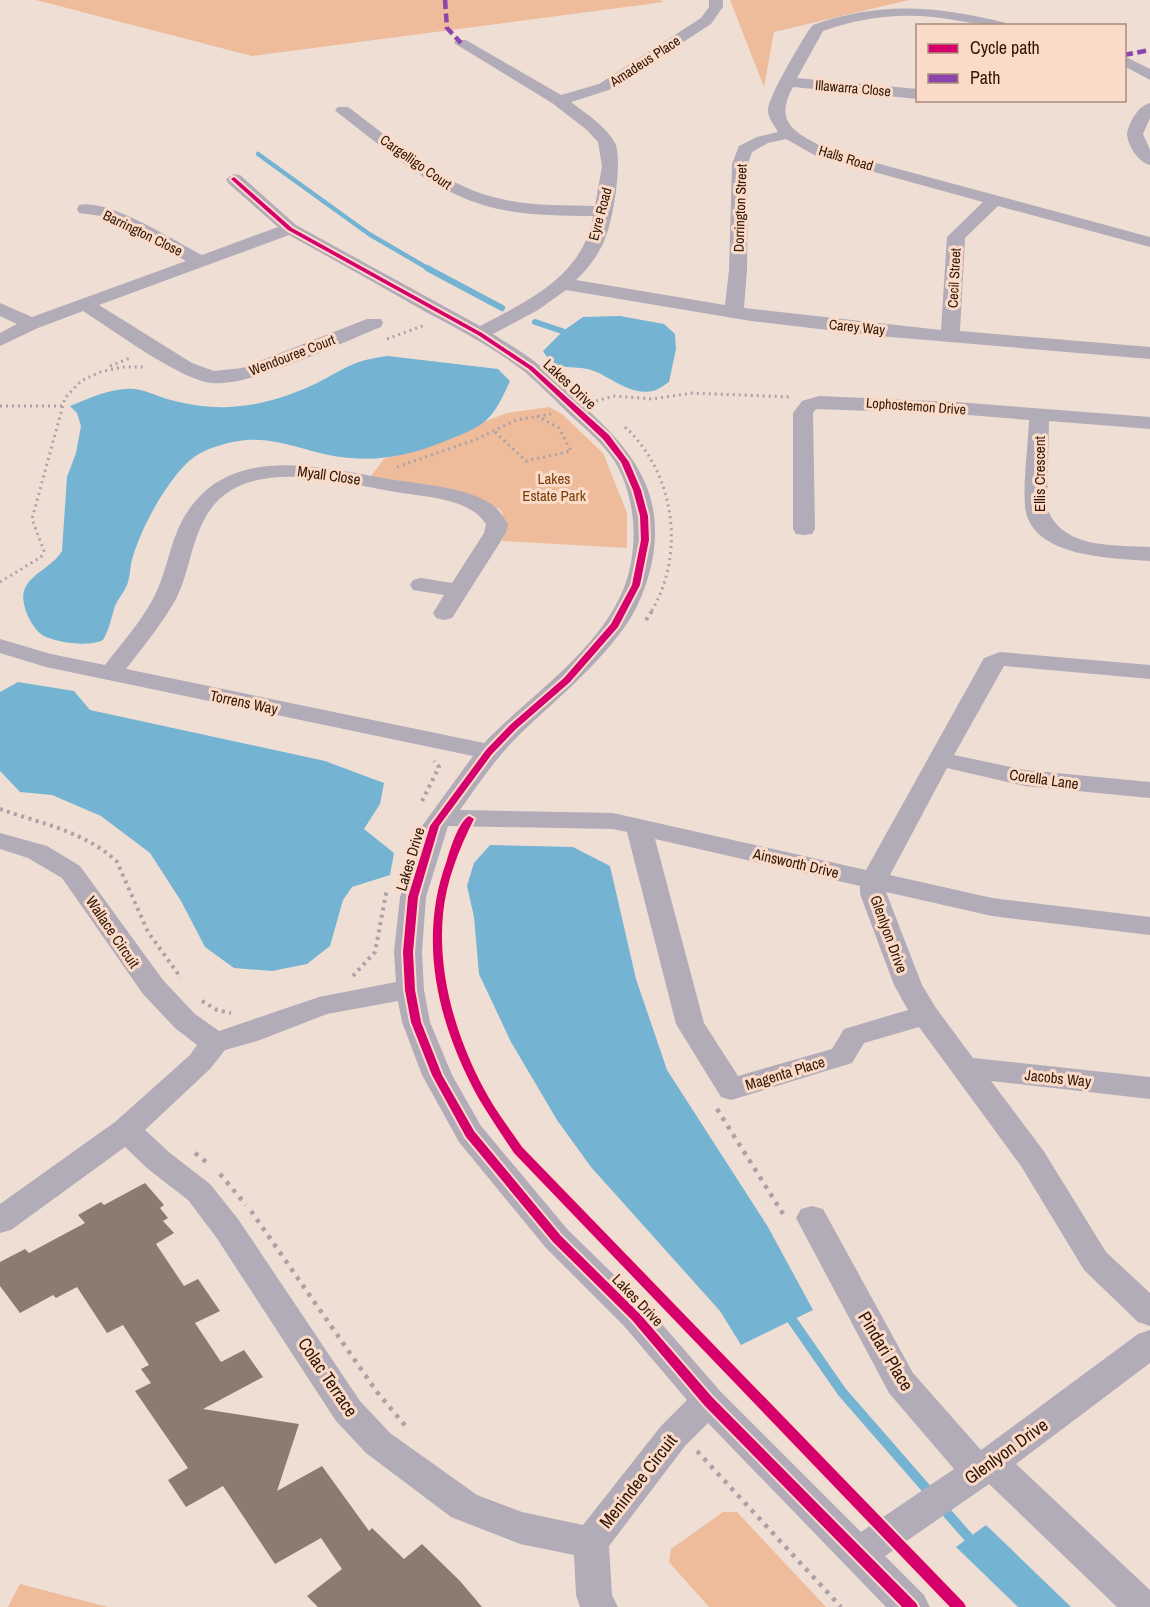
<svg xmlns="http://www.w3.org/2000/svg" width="1150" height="1607" viewBox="0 0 1150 1607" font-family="'Archivo Narrow',sans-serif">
<rect width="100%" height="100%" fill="#efded4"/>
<g fill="#eebc9b">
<polygon points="36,0 660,0 664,2 252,56"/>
<polygon points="730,0 909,0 774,32 764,87"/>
<polygon points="549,407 562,414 603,453 627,513 627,548 502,541 507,530 501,510 463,492 370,477 384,459 507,413"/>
<polygon points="723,1512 737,1512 826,1607 709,1607 669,1562 671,1549"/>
<polygon points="20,1584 108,1607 8,1607"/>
</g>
<g fill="#74b3d2">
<path d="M620 316 664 324 675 334 676 349 669 382C664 385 658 390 653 391 628 396 610 375 588 369 579 367 569 368 561 366 554 364 546 357 543 351L563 331 583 317Z"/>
<path d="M388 356 498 369 510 381C491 423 486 425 443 442 413 454 383 461 350 458 301 454 272 429 221 445 210 448 198 453 189 461 165 483 138 533 131 564 130 569 130 576 128 582 126 590 119 597 115 606 111 618 110 628 103 640 89 647 58 643 44 636 32 630 20 604 24 591 29 574 53 567 62 551L67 477 76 453 81 426 77 413 70 406C90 398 113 387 135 389 149 391 161 398 175 401 191 405 212 408 229 407 259 406 290 396 317 383 346 368 354 360 388 356Z"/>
<polygon points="18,682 74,691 90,710 325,761 384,783 380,804 364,829 394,853 390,875 352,887 343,900 330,946 307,964 272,971 234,968 205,947 181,901 150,853 101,816 52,795 20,792 0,771 0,692"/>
<polygon points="490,845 573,847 610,866 636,979 667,1070 768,1227 813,1310 741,1345 720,1311 591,1167 557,1120 511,1042 479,974 474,917 467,886 474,863"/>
<polygon points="986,1525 1071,1607 1018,1607 956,1547"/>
</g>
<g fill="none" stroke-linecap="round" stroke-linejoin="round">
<polyline stroke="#74b3d2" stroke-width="4.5" points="258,154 369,234 429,269"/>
<g stroke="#74b3d2" stroke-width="6">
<polyline points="427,268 502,308"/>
<polyline points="535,322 562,331"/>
</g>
<g stroke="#74b3d2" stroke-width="10">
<polyline points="792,1320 842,1392 931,1494"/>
<polyline points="941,1506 969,1538"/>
</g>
</g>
<polygon fill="#8c7c6f" points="145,1183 164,1205 160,1208 168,1218 163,1221 174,1233 156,1244 184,1286 198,1279 220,1311 195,1323 221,1362 244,1350 263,1377 203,1409 299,1424 277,1491 322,1466 369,1531 372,1528 404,1559 422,1544 460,1581 482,1607 318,1607 307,1596 342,1569 321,1538 275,1564 223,1486 186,1507 168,1480 188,1468 135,1391 151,1383 141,1369 149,1365 123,1325 107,1333 77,1287 56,1298 53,1295 20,1313 0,1286 0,1262 25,1249 29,1253 85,1223 78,1215 101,1202 104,1205"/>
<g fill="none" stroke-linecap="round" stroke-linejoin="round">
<g stroke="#aaa2a7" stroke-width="3" stroke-dasharray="2 4" stroke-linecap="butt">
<polyline points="387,339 425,325"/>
<polyline points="110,366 130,358"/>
<polyline points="596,401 614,396 652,399 693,393 791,397"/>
<polyline points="0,406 63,406"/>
<path d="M625 427C675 473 686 554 651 612"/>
<polyline points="495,432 526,461 571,451 559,428 537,416"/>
<polyline points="397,467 477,439 516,420 551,414"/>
<polyline points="0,582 41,557 44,551 32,519 65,398 81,381 100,372 122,367 145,367"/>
</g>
<g stroke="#aaa2a7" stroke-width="4" stroke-dasharray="3 4.5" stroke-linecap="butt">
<polyline points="646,620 652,611"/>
<polyline points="422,801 439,767 434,761"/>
<path d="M0 809C39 823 87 832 117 862L148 932 181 978"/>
<polyline points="353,976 375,952 387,888"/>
<polyline points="202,1001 217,1010 231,1013"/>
</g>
<g stroke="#aaa2a7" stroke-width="4.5" stroke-dasharray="4 6" stroke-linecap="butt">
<polyline points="717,1109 785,1217"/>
<polyline points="195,1153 210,1165"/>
<polyline points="220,1174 246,1205"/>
<polyline points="251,1211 377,1392 408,1429"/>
<polyline points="697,1451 841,1607"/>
</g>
<g fill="#b1acb8" fill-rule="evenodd">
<path d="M709 0H723V7L711 24 609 90 571 102C585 113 606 126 615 143 623 160 613 221 605 239 599 254 588 269 576 280L725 305 729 270 732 164 739 146 757 137 778 132C774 125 768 118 768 110 769 95 800 44 809 30L813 25C881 1 937 6 1006 23L1008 26C982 26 959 20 934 17 895 13 859 18 823 31L797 78 918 89V99L793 87C772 125 798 133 828 150L1150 237V247L998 206 965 238 960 331 1150 347V359L879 336 751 321 566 290 538 310 493 334C508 344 525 353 539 365 553 376 566 389 579 402 630 448 666 489 652 562 647 585 638 609 624 628 594 669 558 698 522 732 498 755 479 783 460 810L613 813 866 870 984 658 1000 652 1150 665V679L1004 666 954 755 1025 770 1150 782V798L1025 786 947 768 890 875 992 898 1150 917V935L992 916 886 892 922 985 936 1008 973 1058 1150 1077V1099L991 1081 1043 1150 1106 1252 1150 1293V1326L1138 1322 1084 1270 1021 1166 919 1027 864 1043 852 1063 731 1100 721 1097 676 1024 627 832 613 829 448 826 426 897 422 952 424 990 430 1022 452 1075 481 1126 568 1230 648 1308 720 1391 861 1532 954 1469 889 1393 796 1218 801 1209 812 1206 823 1209 913 1373 981 1450 1138 1334 1150 1330V1363L1016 1464 1150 1590V1607H1117L989 1484 885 1556 924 1595 930 1607H886L708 1423 685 1446 609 1546 612 1595 618 1607H580L576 1595 574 1555 520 1544 451 1517 366 1453 336 1421 216 1237 188 1200 148 1169 125 1147 11 1230 0 1233V1204L115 1122 190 1055 197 1045 175 1028 143 994 62 878 28 858 0 849V833L47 846 80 866 163 980 195 1014 219 1031 319 997 396 982 394 952 400 897 422 826 473 756 46 667 0 653V639L51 654 105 665C121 644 140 623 153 599 167 573 169 544 183 519 227 440 323 468 394 480 422 484 471 488 494 506 500 511 504 518 508 524L506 533 452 618 444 620 436 618 433 613 444 595 413 590 410 585 413 580 421 578 452 583 484 533 486 524C468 496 419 497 390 491 334 481 240 454 205 518 191 543 189 573 176 599 162 624 143 647 126 669L484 743C530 695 601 650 625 585 639 546 636 498 615 462 603 443 584 428 568 413 554 399 540 385 525 372 494 348 458 329 424 311 379 285 334 260 289 235L99 305 192 363 214 371 242 368 367 319H381L383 323 381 327C340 343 251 387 211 383 179 379 113 330 83 311L38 328 0 346V333L17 324 0 316V303L32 317 186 261 102 216 79 213 77 209 79 205C109 198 174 241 202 255L278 227 228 183 226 179 234 174 240 175 296 225 480 326C528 301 584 275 593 216 555 215 516 216 480 204 426 187 382 146 338 113L335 110 338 107H348C393 140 439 183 493 197 526 206 561 205 595 206L602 166 598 142 587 130 552 103 454 43 456 40H466L561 95 599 84 701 18 709 7ZM786 139 816 156 983 202 947 237 941 330 744 308 747 270 748 164 752 152 768 143ZM655 839 860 886V894L894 985 908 1010 844 1029 832 1049 738 1076 704 1023ZM398 1001 402 1022 422 1075 459 1142 546 1248 624 1326 687 1400 661 1426 583 1525 522 1512 477 1495 390 1433 360 1401 238 1219 210 1184 170 1153 145 1130 210 1069 225 1050 260 1040 327 1014Z"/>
<polygon points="1124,56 1150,69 1150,80 1124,66"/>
<path d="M1150 103V118L1143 134 1150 150V165C1138 162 1128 146 1127 134 1129 122 1138 106 1150 103Z"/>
<path d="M819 396 956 402 1150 417V429L1049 421 1047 508C1062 549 1113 545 1150 547V561C1112 558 1031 558 1025 507 1023 480 1028 447 1029 420L956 414 816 409 813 413 815 529 812 534 804 535 796 534 793 529V413L802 401Z"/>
</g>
<g stroke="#8e44ad" stroke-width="4.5" stroke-dasharray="9 4.5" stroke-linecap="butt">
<polyline points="445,0 447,28 461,43"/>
<polyline points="1124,55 1150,50"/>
</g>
<g stroke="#fadbc9" stroke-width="4">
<g id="cycleway">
<polygon points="234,177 292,228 482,333 533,367 609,435 629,462 641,490 648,516 649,540 640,585 618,627 570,682 516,729 492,754 439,826 418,897 413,952 415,990 421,1022 442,1075 474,1131 561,1236 640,1314 712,1397 916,1603 918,1607 902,1607 704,1405 632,1320 553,1242 466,1137 432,1075 411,1022 405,990 403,952 408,897 430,826 486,750 510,725 564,678 611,624 632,585 641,540 640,516 633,490 621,462 603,439 529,369 478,335 288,230 232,180 231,179"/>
<path d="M469 816 474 819C459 849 446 881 443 914 437 977 458 1044 489 1098 499 1115 511 1131 522 1147L964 1603 966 1607H950L514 1153C502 1135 490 1117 479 1099 438 1025 417 941 447 860 450 849 459 821 469 816Z"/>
</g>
</g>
<use href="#cycleway" fill="#d6006c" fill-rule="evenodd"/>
</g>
<g text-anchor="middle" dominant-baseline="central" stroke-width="6" stroke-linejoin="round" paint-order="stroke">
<g font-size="14" fill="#311603" stroke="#fadbc9">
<text transform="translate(645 61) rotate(-33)">Amadeus Place</text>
<text transform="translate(853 88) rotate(5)">Illawarra Close</text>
<text transform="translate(846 158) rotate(17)">Halls Road</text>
<text transform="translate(416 162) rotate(35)">Cargelligo Court</text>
<text transform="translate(740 208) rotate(-88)">Dorrington Street</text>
<text transform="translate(600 214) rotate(-75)">Eyre Road</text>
<text transform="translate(143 233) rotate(26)">Barrington Close</text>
<text transform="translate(954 278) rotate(-87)">Cecil Street</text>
<text transform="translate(857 327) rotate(6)">Carey Way</text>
<text transform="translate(292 355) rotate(-21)">Wendouree Court</text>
<text transform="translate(916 406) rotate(4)">Lophostemon Drive</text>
</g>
<g font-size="15" fill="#311603" stroke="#fadbc9">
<text transform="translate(570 384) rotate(43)">Lakes Drive</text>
<text transform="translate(1039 474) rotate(-90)">Ellis Crescent</text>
<text transform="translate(329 475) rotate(8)">Myall Close</text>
<text transform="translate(244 702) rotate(12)">Torrens Way</text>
<text transform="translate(1044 779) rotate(8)">Corella Lane</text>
<text transform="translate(410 859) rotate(-73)">Lakes Drive</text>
<text transform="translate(796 863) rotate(13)">Ainsworth Drive</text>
<text transform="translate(113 932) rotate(56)">Wallace Circuit</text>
<text transform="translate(889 934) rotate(70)">Glenlyon Drive</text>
<text transform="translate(785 1073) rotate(-17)">Magenta Place</text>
<text transform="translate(1058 1078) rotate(6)">Jacobs Way</text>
<text transform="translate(638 1300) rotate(46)">Lakes Drive</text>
</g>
<g font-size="15" fill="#7a3d07" stroke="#fadbc9">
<text x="554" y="478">Lakes<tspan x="554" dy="17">Estate Park</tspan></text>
</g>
<g font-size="18" fill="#311603" stroke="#fadbc9">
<text transform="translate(886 1351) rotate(59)">Pindari Place</text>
<text transform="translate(328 1377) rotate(56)">Colac Terrace</text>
<text transform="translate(1006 1451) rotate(-36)">Glenlyon Drive</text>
<text transform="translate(638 1481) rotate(-52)">Menindee Circuit</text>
</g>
</g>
<rect x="916" y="24" width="210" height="78" fill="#fadbc9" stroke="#aa8c7a" stroke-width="1.5"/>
<rect x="928" y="44" width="30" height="9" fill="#d6006c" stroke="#aa8c7a" stroke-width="1.5"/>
<text x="970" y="54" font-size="18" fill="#311603">Cycle path</text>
<rect x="928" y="74" width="30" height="9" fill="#8e44ad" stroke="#aa8c7a" stroke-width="1.5"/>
<text x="970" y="84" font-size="18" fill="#311603">Path</text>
</svg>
